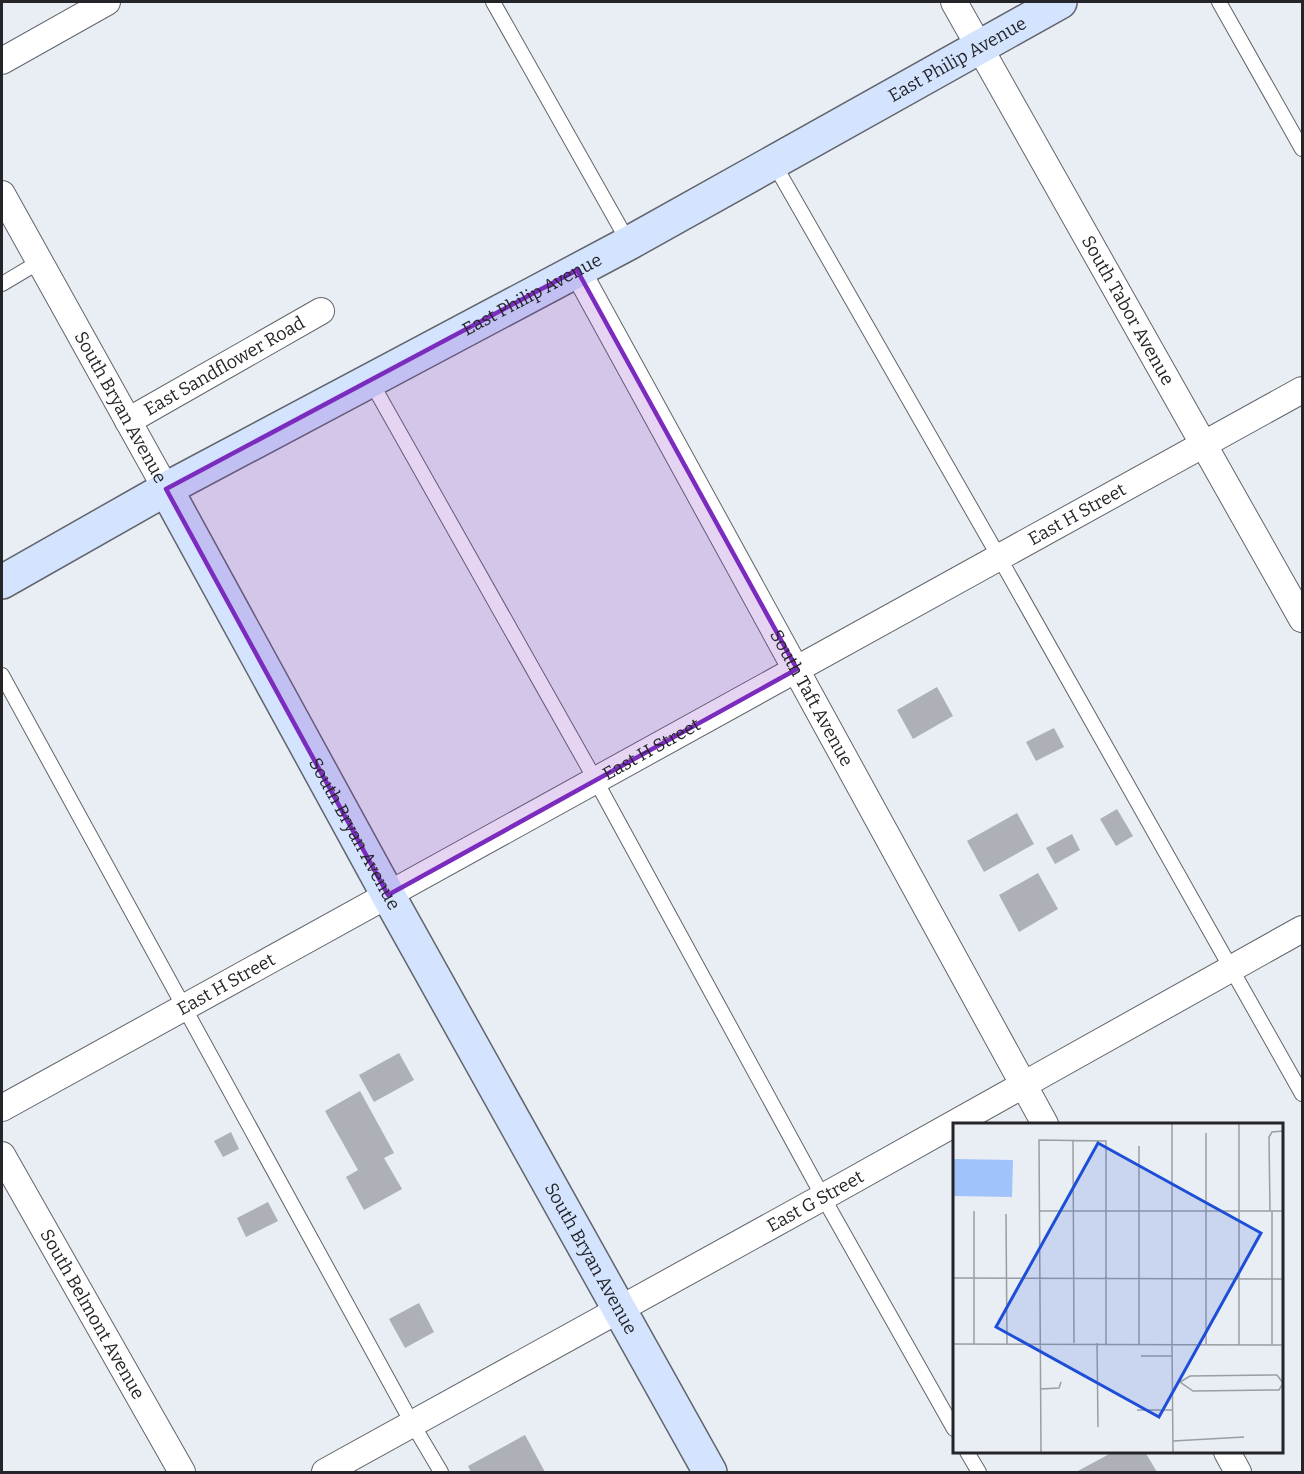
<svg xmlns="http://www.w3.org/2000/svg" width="1304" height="1474" viewBox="0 0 1304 1474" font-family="Bitter,serif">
<rect width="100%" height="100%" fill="#e9edf4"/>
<g fill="#adb1b7">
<polygon points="937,687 953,716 913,739 897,710"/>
<polygon points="1054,728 1064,747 1036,761 1026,742"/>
<polygon points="1117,809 1133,836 1116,846 1100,819"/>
<polygon points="1017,813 1034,844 984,872 967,841"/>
<polygon points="1072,834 1080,850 1055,864 1046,848"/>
<polygon points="1038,873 1058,909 1019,932 999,895"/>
<polygon points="399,1053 414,1080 374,1102 359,1075"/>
<polygon points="360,1091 394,1153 384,1158 402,1189 364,1210 346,1177 358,1170 325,1111"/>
<polygon points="231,1132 239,1149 223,1157 214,1141"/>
<polygon points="268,1202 278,1221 246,1237 237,1218"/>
<polygon points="419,1303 434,1332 405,1348 389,1319"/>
<polygon points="525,1435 545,1472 471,1472 468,1466"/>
<polygon points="1113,1452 1145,1452 1157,1472 1076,1472"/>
</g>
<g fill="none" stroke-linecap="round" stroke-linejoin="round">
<g stroke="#61656b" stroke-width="16">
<g id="lane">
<polyline points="493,2 629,243"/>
<polyline points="1219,2 1302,149"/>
<polyline points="773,162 999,557 1302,1094"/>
<polyline points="2,284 39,262"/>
<polyline points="370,380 596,781 823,1197 954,1429"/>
<polyline points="2,675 412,1423 441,1472"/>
<polyline points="967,1452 979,1472"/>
</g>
</g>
<g stroke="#61656b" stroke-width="28">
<g id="street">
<path id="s1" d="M954 2 1302 619"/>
<polyline points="2,61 107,2"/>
<path id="s2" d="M2 194 166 489"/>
<path id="s3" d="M577 270 1045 1124"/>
<path id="s4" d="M128 421 321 311"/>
<path id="s5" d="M2 1108 1302 390"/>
<path id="s6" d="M2 1155 182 1472"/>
<polyline points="1227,1452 1238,1472"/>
<path id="s7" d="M325 1472 823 1197 1302 929"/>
</g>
</g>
<g stroke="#61656b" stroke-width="36">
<g id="secondary">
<path id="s8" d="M166 489 388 895 710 1472"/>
<path id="s9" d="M2 582 166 489 629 243 1060 2"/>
</g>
</g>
<use href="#lane" stroke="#fff" stroke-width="14"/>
<use href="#street" stroke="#fff" stroke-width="26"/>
<use href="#secondary" stroke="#d4e4ff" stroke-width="33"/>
</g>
<path fill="#7b2cbf" fill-opacity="0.2" stroke="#7b2cbf" stroke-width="4.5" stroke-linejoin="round" d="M577 270 797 669 388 895 166 489Z"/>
<g text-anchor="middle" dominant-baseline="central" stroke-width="5" stroke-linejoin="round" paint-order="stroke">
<g font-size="18" fill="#242528" stroke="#e9edf4">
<text stroke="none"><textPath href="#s9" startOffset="1089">East Philip Avenue</textPath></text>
<text stroke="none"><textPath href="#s9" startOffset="603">East Philip Avenue</textPath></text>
<text stroke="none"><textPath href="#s1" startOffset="354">South Tabor Avenue</textPath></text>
<text stroke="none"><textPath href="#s4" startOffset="111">East Sandflower Road</textPath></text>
<text stroke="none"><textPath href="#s2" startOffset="244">South Bryan Avenue</textPath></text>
<text stroke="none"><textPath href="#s5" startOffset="1228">East H Street</textPath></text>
<text stroke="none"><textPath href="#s3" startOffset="488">South Taft Avenue</textPath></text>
<text stroke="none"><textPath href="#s5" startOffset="742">East H Street</textPath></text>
<text stroke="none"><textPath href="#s8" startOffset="393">South Bryan Avenue</textPath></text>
<text stroke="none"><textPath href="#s5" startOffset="256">East H Street</textPath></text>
<text stroke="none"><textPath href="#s7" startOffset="560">East G Street</textPath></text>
<text stroke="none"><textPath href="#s8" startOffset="879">South Bryan Avenue</textPath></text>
<text stroke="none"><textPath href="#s6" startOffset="183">South Belmont Avenue</textPath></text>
</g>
</g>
<g transform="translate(953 1123)">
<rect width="330" height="330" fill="#e9edf4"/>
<path d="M0 36 60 37 59 74 0 73Z" fill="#a0c3fb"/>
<path fill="none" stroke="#9a9da2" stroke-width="1.5" d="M219 0V222M120 17 121 220M186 23V221M86 88H330M317 88 316 14 319 9 330 8M53 91 54 221M0 155 330 156M144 220 145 304M0 221 330 222M21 221V88M253 221V10M219 222 220 330M286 222V0M319 222V88M188 233H219M330 260 324 252 237 253 227 259 240 268 326 267 330 260M87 266 106 265 108 259M184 287H220M220 318 291 314M88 330 86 17 153 18V221"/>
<path fill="#1d4ed8" fill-opacity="0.15" stroke="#1d4ed8" stroke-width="3" d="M145 20 308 110 206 294 43 204Z"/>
<rect width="330" height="330" fill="none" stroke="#242528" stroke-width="3"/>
</g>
<rect width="1304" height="1474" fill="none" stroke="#242528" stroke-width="6"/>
</svg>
